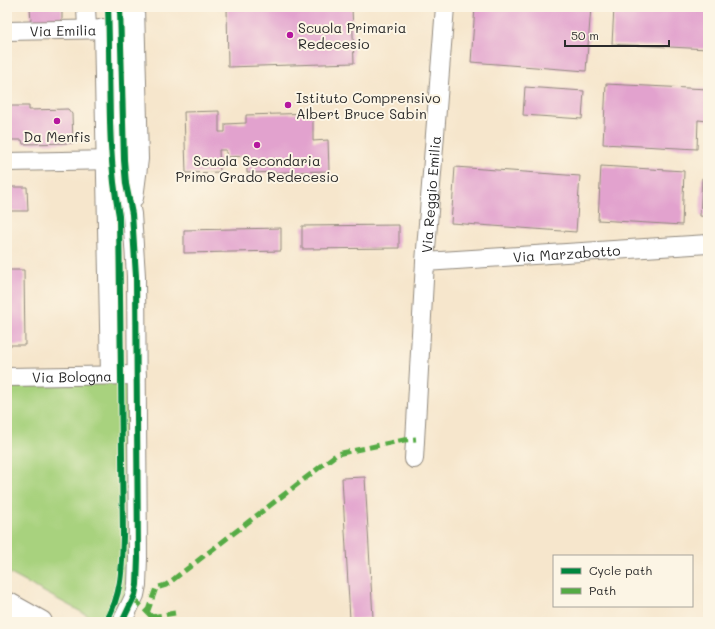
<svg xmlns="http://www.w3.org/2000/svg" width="715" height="629" viewBox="0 0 715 629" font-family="Mali,sans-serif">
<rect width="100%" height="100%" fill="#fcf5e5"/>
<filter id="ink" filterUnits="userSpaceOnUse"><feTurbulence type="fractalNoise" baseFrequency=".025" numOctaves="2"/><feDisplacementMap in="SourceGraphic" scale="8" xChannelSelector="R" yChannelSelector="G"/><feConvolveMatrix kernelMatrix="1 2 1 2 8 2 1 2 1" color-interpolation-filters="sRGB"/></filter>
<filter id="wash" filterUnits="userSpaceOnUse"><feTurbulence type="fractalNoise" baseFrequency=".012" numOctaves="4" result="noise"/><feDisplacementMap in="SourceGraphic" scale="16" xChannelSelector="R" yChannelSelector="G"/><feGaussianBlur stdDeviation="0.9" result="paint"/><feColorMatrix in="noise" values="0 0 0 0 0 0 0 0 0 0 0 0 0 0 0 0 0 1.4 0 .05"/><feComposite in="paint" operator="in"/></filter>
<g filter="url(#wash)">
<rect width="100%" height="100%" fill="#f6e6cc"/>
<polygon fill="#a8d27e" stroke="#6a7e54" points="137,375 127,614 100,622 7,572 7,377"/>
<g id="blocks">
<g fill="#e2a2ce">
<polygon points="30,7 62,7 62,21 31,22"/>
<polygon points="227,7 352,7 354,63 228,67"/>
<polygon points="475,7 591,7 586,71 471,62"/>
<polygon points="614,7 708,7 708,49 612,44"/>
<polygon points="606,84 708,89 708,121 698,120 697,149 603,144"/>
<polygon points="525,87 584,91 582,119 523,115"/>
<polygon points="7,106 29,106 29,110 68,109 72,114 73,143 23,144 22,140 7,140"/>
<polygon points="219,111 219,132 225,132 225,124 246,123 246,115 313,113 313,141 328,140 329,171 247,173 247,156 226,157 226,150 219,150 220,172 186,173 184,112"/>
<polygon points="601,166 684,171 682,225 598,220"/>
<polygon points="455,167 580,176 576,232 451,223"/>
<polygon points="702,178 708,178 708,217 700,216"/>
<polygon points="7,187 27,187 28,211 7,211"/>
<polygon points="399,225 399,248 302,249 302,226"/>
<polygon points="281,228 281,251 184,253 184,230"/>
<polygon points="7,270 24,270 25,345 7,345"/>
<polygon points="365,477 373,618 350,619 342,478"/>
</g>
</g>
</g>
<g filter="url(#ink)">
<use href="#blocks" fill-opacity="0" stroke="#90887c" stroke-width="1"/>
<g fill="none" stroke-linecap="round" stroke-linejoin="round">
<g stroke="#90887c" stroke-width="20">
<g id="minor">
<polyline points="86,7 87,29"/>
<polyline points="120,7 124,160 126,184 132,214 136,276 138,558 137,585 135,595 122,622"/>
<polyline points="103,28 110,375"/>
<path id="s1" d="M7 31 115 29"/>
<polyline points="7,162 116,160"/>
<polyline points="134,198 139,159 135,7"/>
<path id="s2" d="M425 262 708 244"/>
<path id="s3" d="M7 377 137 375"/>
<path id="s4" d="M414 459 425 262 445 7"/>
</g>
</g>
<g stroke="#90887c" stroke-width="24">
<polyline id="highway" points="7,603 41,622"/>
</g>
<use href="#minor" stroke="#fff" stroke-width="18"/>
<use href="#highway" stroke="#fff" stroke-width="22"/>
<g stroke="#54ab44" stroke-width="5" stroke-dasharray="10 5" stroke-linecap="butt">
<polyline points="134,599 157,622"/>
<polyline points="147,613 156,588 166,585 337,454 404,440 416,439"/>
<polyline points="151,617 175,613"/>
</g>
<g stroke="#fcf5e5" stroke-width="8">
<g id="cycleway">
<polyline points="120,7 124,160 126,184 132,214 136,276 138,558 137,585 135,595 122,622"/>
<path d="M106 622C122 594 122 568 123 536L119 216C106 147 111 77 108 7"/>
</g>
</g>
<use href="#cycleway" stroke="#00873e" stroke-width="6"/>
</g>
</g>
<g fill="#b5179e" stroke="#fcf5e5" stroke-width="1.5">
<circle cx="290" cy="35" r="4"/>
<circle cx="288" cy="105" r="4"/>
<circle cx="57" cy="121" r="4"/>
<circle cx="257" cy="145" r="4"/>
</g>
<g text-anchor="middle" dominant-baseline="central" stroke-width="4" stroke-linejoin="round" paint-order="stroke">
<g font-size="14" fill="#2b2b2b" stroke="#fcf5e5" text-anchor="start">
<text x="298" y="27">Scuola Primaria<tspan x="298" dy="16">Redecesio</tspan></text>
<text x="296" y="97">Istituto Comprensivo<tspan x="296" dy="16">Albert Bruce Sabin</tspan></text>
<text x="57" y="136" text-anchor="middle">Da Menfis</text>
<text x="257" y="160" text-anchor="middle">Scuola Secondaria<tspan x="257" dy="16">Primo Grado Redecesio</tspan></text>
</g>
<g font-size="14" fill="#2b2b2b" stroke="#fcf5e5">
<text stroke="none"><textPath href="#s1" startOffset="56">Via Emilia</textPath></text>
<text stroke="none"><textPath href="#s4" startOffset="265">Via Reggio Emilia</textPath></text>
<text stroke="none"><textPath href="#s2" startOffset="142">Via Marzabotto</textPath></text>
<text stroke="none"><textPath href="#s3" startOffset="65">Via Bologna</textPath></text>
</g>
</g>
<rect width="715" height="629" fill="none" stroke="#fcf5e5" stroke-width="24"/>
<rect x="553" y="555" width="140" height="52" fill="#fcf5e5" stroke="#a8a49b"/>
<rect x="561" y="568" width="20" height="6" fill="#00873e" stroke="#a8a49b"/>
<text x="589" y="575" font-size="12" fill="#2b2b2b">Cycle path</text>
<rect x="561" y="588" width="20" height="6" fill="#54ab44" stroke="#a8a49b"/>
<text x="589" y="595" font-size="12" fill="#2b2b2b">Path</text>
<path d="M565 40v6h104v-6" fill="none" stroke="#2b2b2b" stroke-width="2"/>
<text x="571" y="40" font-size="12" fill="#2b2b2b" stroke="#fcf5e5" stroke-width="3" paint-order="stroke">50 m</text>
</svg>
